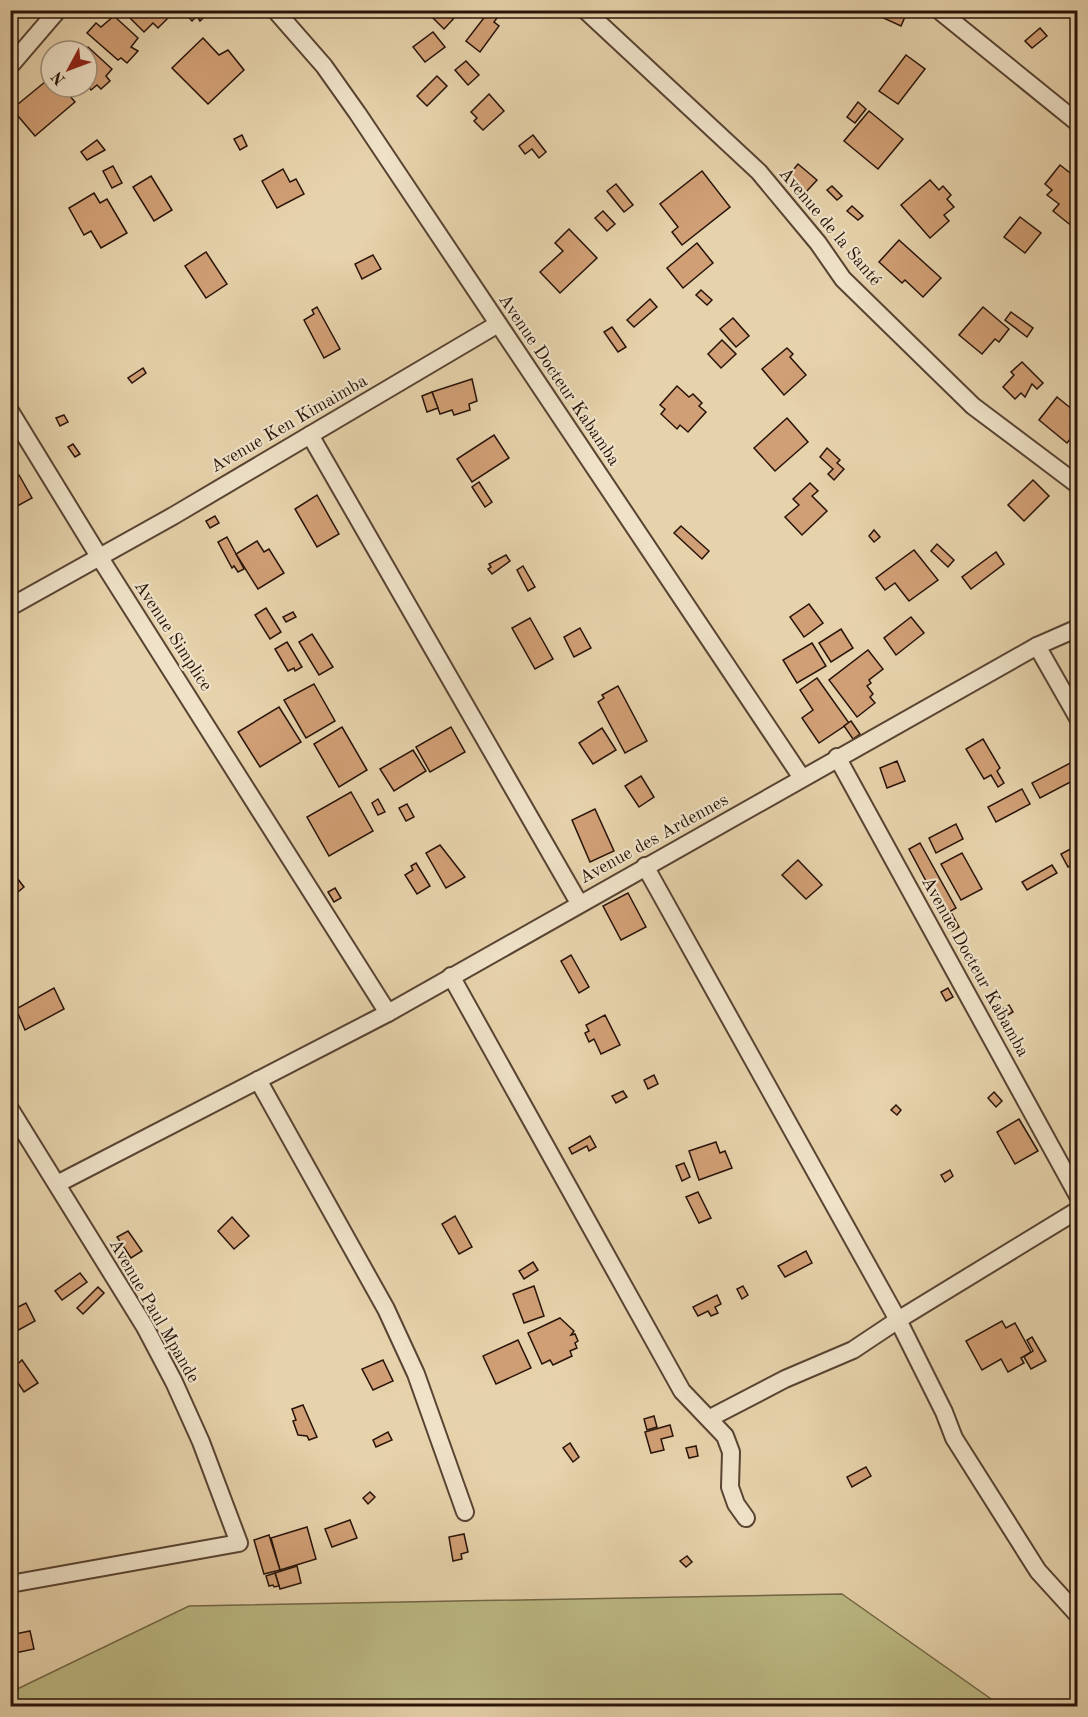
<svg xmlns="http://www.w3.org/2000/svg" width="1088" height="1717" viewBox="0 0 1088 1717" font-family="'Old Standard TT',serif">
<rect width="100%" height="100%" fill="#e6d2ab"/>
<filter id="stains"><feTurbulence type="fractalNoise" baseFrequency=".00333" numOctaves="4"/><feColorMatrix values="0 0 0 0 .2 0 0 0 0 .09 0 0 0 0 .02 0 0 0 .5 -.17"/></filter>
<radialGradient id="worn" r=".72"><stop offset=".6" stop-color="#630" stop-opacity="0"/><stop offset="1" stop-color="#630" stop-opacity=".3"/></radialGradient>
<polygon fill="#bcba84" stroke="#726646" stroke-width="1.5" points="842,1594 1001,1706 11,1706 11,1692 189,1606"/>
<g fill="#d19f75" stroke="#281309" stroke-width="1.5">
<polygon points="122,10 163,10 169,17 158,28 153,23 144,32"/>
<polygon points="182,10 211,10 200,21 197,16 192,21"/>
<polygon points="433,10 451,10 456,16 444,29 429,14"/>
<polygon points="490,10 503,10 494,22 499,26 480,52 466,41"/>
<polygon points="882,10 908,10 901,26 879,16"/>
<polygon points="114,16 138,38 131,47 138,51 127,63 121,58 118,60 87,33 96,23 101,27"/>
<polygon points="1040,28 1047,36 1032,48 1025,41"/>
<polygon points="433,32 445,47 425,62 413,47"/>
<polygon points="203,38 219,55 228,50 244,70 208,104 172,68"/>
<polygon points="88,47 112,69 106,76 110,81 101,89 97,85 91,90 87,85 87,51 84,51"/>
<polygon points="906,55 925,69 898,104 879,91"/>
<polygon points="466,61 479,75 468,85 455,70"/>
<polygon points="437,76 447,86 427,106 417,96"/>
<polygon points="51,77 51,87 62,87 75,102 35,136 12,109"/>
<polygon points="489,94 504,111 483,130 474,121 477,118 471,112"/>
<polygon points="858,102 866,109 855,123 847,117"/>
<polygon points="869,111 903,139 878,169 844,141"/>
<polygon points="242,135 247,146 240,150 234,139"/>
<polygon points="533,135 546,152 539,158 532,149 525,154 519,146"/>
<polygon points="97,140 105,150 87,160 81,152"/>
<polygon points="798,164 817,180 806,192 788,176"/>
<polygon points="1060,165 1078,179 1078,231 1053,211 1059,204 1047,195 1052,190 1045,184"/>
<polygon points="113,166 122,183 112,188 103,171"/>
<polygon points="283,169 290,182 296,179 304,194 277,208 262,181"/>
<polygon points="702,171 730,207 682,245 672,232 678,227 660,204"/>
<polygon points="151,176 172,210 154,221 133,187"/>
<polygon points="930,180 939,190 943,186 951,195 947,199 954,207 944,215 949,221 930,238 901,205"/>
<polygon points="616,184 633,205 624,212 607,191"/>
<polygon points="832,186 842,196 837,200 827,190"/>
<polygon points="94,193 100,203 107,199 127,233 101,248 91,231 84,235 69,208"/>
<polygon points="852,206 863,216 858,220 847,211"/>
<polygon points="603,211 615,224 607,231 595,218"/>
<polygon points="1020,217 1041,233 1025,253 1004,237"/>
<polygon points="569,229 597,258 560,293 540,272 563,251 555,243"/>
<polygon points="899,240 941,278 923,297 905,280 902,283 879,262"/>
<polygon points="697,243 713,263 683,288 667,268"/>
<polygon points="206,252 227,284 206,298 185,266"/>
<polygon points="373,255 381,269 362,279 355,264"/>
<polygon points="701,290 712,300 707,305 696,295"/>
<polygon points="650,299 657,307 634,327 627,320"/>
<polygon points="317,307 340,349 324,358 304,320 314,314 312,310"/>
<polygon points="983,307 1009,329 999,342 995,339 982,354 959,335"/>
<polygon points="1011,312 1033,328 1027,337 1005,320"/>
<polygon points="733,318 749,336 736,347 720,329"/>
<polygon points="612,327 626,347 618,352 604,332"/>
<polygon points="722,340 736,354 721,368 708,354"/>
<polygon points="787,348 793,354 790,357 806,375 784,395 762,369"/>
<polygon points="1022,362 1043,383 1037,389 1032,384 1025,397 1021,393 1015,399 1003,387 1014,375 1011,372"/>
<polygon points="143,368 146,373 132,383 128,378"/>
<polygon points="472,379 477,401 469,404 470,410 454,415 452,410 440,414 432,392"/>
<polygon points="677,386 689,397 693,394 702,403 699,406 706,412 688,432 680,425 677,429 661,414 665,409 660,405"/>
<polygon points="432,392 438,408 427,412 422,396"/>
<polygon points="1057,397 1078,414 1078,430 1067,443 1039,420"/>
<polygon points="64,415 68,422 60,426 56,418"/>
<polygon points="787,418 808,442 775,471 754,448"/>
<polygon points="494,435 509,458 472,482 457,459"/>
<polygon points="73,444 80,454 75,457 68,447"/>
<polygon points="827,448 840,460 837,463 844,469 834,480 828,474 833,469 820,457"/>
<polygon points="19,475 32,498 10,510 10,480"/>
<polygon points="1033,480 1049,496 1024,521 1008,505"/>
<polygon points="479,482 492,502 485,507 472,487"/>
<polygon points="810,483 818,491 812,496 827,511 802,535 785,517 799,505 793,499"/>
<polygon points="317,495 339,534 317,547 295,509"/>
<polygon points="215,516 219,523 210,528 206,521"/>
<polygon points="681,526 709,551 702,559 674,533"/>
<polygon points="874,530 880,537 874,542 869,536"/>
<polygon points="227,537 244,569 238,572 234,566 232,568 218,542"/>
<polygon points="257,541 264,552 269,549 284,573 258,589 236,554"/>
<polygon points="937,544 954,560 948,567 931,551"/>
<polygon points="914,550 938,580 909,601 895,583 885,590 876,578"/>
<polygon points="996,552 1004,564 971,589 962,577"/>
<polygon points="506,555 510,561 492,574 488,569 491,567 489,564"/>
<polygon points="523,566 535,587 528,591 517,570"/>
<polygon points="809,604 823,623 804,637 790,617"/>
<polygon points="266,608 281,632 270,639 255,615"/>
<polygon points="293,612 296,617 286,622 283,617"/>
<polygon points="911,617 924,633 896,655 884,638"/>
<polygon points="530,618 553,659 535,669 512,628"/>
<polygon points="580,628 591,648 574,657 564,637"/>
<polygon points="841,629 853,648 831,662 819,643"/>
<polygon points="312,634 333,667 319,675 299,642"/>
<polygon points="287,642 302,667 295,671 294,668 288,671 275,649"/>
<polygon points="812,643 826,666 797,683 783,660"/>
<polygon points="868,650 883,669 869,680 871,683 867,686 873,694 870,697 875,703 857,717 829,680"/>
<polygon points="817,678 849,723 819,743 802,718 813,710 800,690"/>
<polygon points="314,684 335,721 306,738 284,700"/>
<polygon points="618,686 647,741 625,753 598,702 604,698 602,695"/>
<polygon points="279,707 301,742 260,767 238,732"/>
<polygon points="851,721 860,734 853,739 844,726"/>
<polygon points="342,727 367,770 339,787 314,744"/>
<polygon points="451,727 465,752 430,772 416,747"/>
<polygon points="602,728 616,750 593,764 579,743"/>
<polygon points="983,739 1000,768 997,771 1004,783 998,787 991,775 984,779 966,749"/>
<polygon points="413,750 426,771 394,791 380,769"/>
<polygon points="1078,759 1078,778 1040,798 1032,783"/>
<polygon points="897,761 905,781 887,788 880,768"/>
<polygon points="641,776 654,797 639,807 625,786"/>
<polygon points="1022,789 1030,804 996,822 988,807"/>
<polygon points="351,792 373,831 329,856 307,817"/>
<polygon points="378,799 385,812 378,815 372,803"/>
<polygon points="407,804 414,817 406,821 399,808"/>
<polygon points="595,809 614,851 590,862 572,820"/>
<polygon points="956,824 963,839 936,853 929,838"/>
<polygon points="920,843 956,908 944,915 909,849"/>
<polygon points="440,845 465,877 446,888 426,853"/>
<polygon points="1078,845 1078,862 1068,867 1061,854"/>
<polygon points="962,853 982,889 961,900 941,864"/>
<polygon points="798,860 822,885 806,899 782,875"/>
<polygon points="416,863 430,886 417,894 405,875 413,870 411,866"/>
<polygon points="1052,865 1057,873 1027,890 1022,882"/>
<polygon points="10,869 24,887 13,896 10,893"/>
<polygon points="335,888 341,898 334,902 328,892"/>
<polygon points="628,893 646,927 621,940 603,906"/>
<polygon points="952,914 959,927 952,931 945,918"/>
<polygon points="571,955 589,987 579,993 561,961"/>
<polygon points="54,988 64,1009 25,1030 16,1009"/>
<polygon points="948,988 953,997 946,1001 941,992"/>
<polygon points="1009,1005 1013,1012 1001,1019 997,1013"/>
<polygon points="605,1015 620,1045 601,1054 594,1039 589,1042 585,1033 589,1031 586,1025"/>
<polygon points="654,1075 658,1084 648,1089 644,1080"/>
<polygon points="623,1091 627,1097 616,1103 612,1096"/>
<polygon points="994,1092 1002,1101 996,1107 988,1098"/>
<polygon points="896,1105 901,1110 897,1115 891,1110"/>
<polygon points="1019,1119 1038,1151 1015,1164 997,1132"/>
<polygon points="590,1136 596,1147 589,1151 587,1146 572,1154 569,1148"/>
<polygon points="716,1142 720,1153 725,1151 732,1168 699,1180 689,1151"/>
<polygon points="684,1163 690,1177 682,1181 676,1166"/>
<polygon points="950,1170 953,1176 945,1182 941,1175"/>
<polygon points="698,1192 711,1218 699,1223 686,1197"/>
<polygon points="455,1216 472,1247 459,1254 442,1224"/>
<polygon points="232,1217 249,1236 234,1249 218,1231"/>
<polygon points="128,1231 142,1251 131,1258 117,1237"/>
<polygon points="806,1251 812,1263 785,1277 778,1266"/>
<polygon points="533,1262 538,1270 524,1279 519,1271"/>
<polygon points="80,1273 87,1282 62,1300 55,1291"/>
<polygon points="534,1286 544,1316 524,1323 513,1294"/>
<polygon points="743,1286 748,1295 742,1299 737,1289"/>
<polygon points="98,1287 104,1293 83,1314 77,1308"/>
<polygon points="717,1295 721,1304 715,1307 718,1313 711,1316 708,1311 698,1316 693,1307"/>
<polygon points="26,1303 35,1321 13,1333 10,1311"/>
<polygon points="560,1318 574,1331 571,1335 575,1334 578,1341 575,1343 577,1348 570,1351 572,1356 553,1365 550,1360 542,1364 528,1333"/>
<polygon points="1002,1321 1006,1328 1015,1323 1031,1352 1021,1358 1024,1363 1008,1372 1001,1359 982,1370 966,1341"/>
<polygon points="1032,1337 1046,1361 1031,1369 1024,1357 1033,1351 1027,1340"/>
<polygon points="518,1340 531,1368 496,1384 483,1356"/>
<polygon points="22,1360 38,1383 24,1392 10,1371"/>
<polygon points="383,1360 393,1381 373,1390 362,1369"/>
<polygon points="10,1390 17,1400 10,1404"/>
<polygon points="303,1405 317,1437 309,1440 307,1436 298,1435 293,1421 296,1420 292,1409"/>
<polygon points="654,1416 657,1427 647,1430 644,1419"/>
<polygon points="670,1425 673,1436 661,1439 664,1450 651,1453 645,1432"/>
<polygon points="388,1432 392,1440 376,1447 373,1440"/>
<polygon points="570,1443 579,1457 573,1462 563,1448"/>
<polygon points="696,1446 698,1456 689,1458 686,1448"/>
<polygon points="866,1467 871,1476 852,1487 847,1477"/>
<polygon points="370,1492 375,1497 368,1504 363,1498"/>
<polygon points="350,1520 357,1538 332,1547 325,1529"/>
<polygon points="307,1527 316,1559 280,1570 271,1538"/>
<polygon points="464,1534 468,1552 461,1554 462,1559 453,1561 449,1537"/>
<polygon points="269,1535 280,1570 264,1574 254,1540"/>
<polygon points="687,1556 692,1562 686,1567 680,1561"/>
<polygon points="297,1566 301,1583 280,1589 275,1573"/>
<polygon points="275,1573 279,1586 274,1587 273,1585 269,1586 266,1576"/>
<polygon points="30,1631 34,1649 10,1654 10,1635"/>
</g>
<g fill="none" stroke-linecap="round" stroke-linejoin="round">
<g stroke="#584332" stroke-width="20">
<g id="minor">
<polyline points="275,10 324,66 358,114 802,778"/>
<polyline points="585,10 759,172 818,243 843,279 973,406 1078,485"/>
<polyline points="941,12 1078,123"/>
<polyline points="10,66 58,10"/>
<polyline points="10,411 100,558 388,1013 1037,646 1078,628"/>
<polyline points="310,435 579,903"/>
<polyline points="10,607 173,516 498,324"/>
<polyline points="1037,646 1078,718"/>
<polyline points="837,757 1078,1196"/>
<polyline points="645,866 898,1320 944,1412 954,1438 1038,1571 1078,1615"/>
<polyline points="451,976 682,1391 725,1436 731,1452 730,1487 736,1504 746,1518"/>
<polyline points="258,1080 386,1309 416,1374 465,1512"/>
<polyline points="10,1109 145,1327 174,1382 201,1442 239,1543 10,1584"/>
<polyline points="57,1184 388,1013"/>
<polyline points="710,1418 785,1379 853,1350 898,1320 1078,1210"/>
</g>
</g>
<use href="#minor" stroke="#efe2c8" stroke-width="16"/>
</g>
<g text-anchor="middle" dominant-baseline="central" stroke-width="4.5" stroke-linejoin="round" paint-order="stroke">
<g font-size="18" fill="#281309" stroke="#efe2c8">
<text transform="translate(830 227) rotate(50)">Avenue de la Santé</text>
<text transform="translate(559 380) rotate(56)">Avenue Docteur Kabamba</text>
<text transform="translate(289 424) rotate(-30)">Avenue Ken Kimaimba</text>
<text transform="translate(173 636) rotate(57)">Avenue Simplice</text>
<text transform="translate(654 839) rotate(-29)">Avenue des Ardennes</text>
<text transform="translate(975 967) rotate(61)">Avenue Docteur Kabamba</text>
<text transform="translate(154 1311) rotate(60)">Avenue Paul Mpande</text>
</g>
</g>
<rect width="1088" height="1717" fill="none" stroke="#e6d2ab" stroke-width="36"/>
<rect x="12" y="12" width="1064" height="1693" fill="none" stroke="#281309" stroke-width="3"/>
<rect x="18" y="18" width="1052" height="1681" fill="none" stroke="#281309" stroke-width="1.5"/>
<g transform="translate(69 69) rotate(229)"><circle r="28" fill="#efe2c8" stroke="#9f8f7c" stroke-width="1.5"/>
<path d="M0-4.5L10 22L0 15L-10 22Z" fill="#8f2418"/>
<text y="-9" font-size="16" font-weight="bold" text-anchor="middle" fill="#281309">N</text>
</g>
<rect width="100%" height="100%" filter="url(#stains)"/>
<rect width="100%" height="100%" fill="url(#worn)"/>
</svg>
